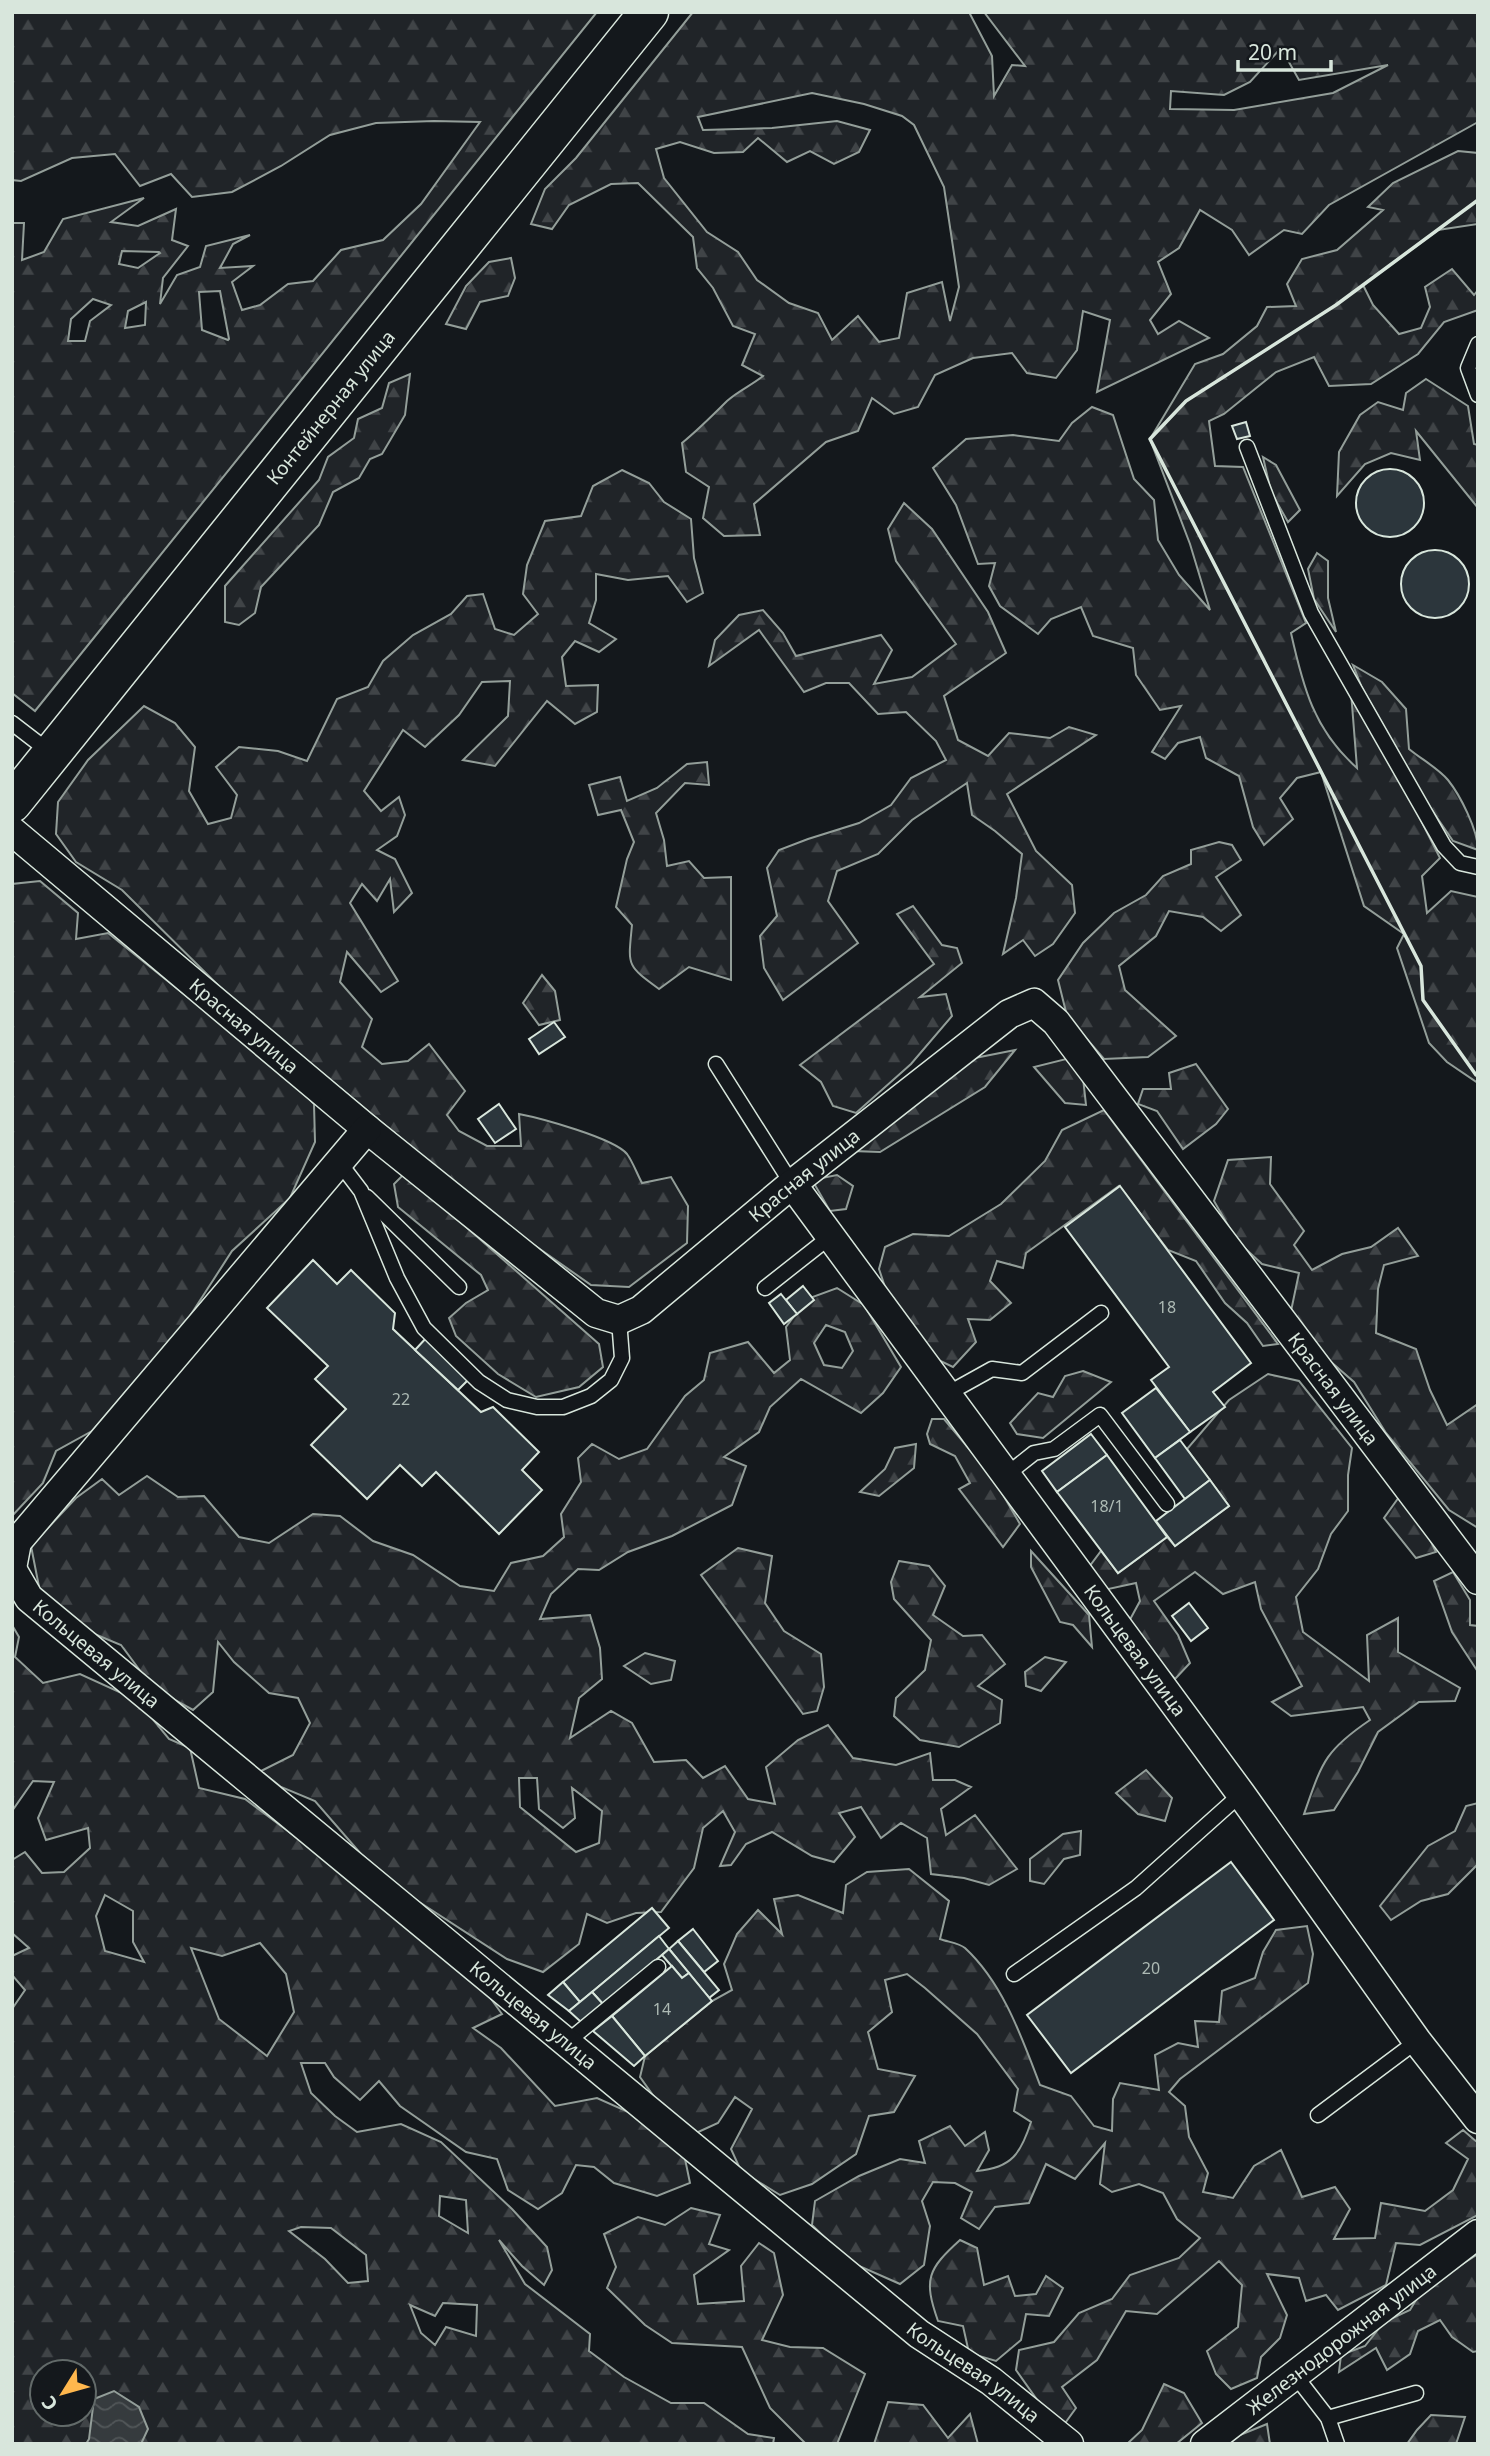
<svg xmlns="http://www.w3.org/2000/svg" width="1490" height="2456" viewBox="0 0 1490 2456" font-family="'Noto Sans',sans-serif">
<defs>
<pattern id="forest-firs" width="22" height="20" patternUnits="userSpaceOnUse" patternTransform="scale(1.75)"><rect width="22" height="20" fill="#202428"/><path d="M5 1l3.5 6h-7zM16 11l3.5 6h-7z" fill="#404447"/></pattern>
<pattern id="water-waves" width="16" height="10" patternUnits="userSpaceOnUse" patternTransform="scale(1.75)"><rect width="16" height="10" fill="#363b3e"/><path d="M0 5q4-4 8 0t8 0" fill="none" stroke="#525759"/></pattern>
</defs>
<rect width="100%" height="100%" fill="#14181c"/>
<g fill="url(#forest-firs)" stroke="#939e99" stroke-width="2" fill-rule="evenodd">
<path d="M12 12H597L35 711 12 693V223H24L22 260 44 252 63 219 144 198 111 222 138 226 176 209 172 240 188 246 163 278 160 304 177 275 200 267 206 246 250 235 233 244 220 268 253 266 232 282 242 310 260 305 288 284 313 281 341 250 383 240 421 204 480 122 434 121 376 123 330 135 281 166 232 192 192 197 171 174 140 186 115 154 72 158 21 181 12 180ZM122 251 159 252 160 253 138 268 119 264ZM220 291 229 339 228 340 202 330 199 292ZM93 299 111 305 90 321 85 341H68L71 319ZM146 302 145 325 125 328 128 311Z"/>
<path d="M693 12H969L992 56 994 96 1012 65 1025 66 984 12H1478V122L1329 205 1302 234 1284 230 1249 255 1232 230 1200 210 1179 248 1158 262 1171 294 1150 320 1158 334 1179 321 1209 338 1097 392 1110 320 1083 311 1077 350 1056 378 1027 373 1012 353 973 358 935 375 918 407 894 414 872 398 858 431 826 442 754 504 760 535 724 536 703 518 709 487 686 472 682 443C698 430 712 416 727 401 738 391 752 385 763 376L742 365 755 334 733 326 713 288 697 268 693 237 638 183 611 184 569 205 552 229 531 224 545 189 576 158ZM1281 48 1299 80 1388 65 1333 93 1234 110 1170 109 1171 91 1224 95 1250 82ZM812 93 864 104 902 116 914 125 944 187 959 287 950 321 942 282 907 293 899 338 879 342 858 316 832 340 818 313 789 303 757 280 738 252 707 232 664 178 656 149 680 142 714 153 743 152 758 138 787 162 810 151 834 164 859 152 870 130 837 121 772 128 703 130 698 117Z"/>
<path d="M1458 151 1478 153V224L1438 230 1363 285 1373 305 1399 334 1421 328 1430 307 1425 287 1452 269 1474 295 1478 290V310L1444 322 1418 354 1371 384 1329 386 1314 357 1276 372 1224 414 1209 421 1215 466 1243 467 1306 623 1291 633C1303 687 1314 730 1357 768L1351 692 1399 777 1440 858 1422 876 1427 913 1451 891 1478 897V1083L1447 1062 1429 1043 1397 948 1404 934 1364 906 1321 772 1297 778 1280 798 1293 819 1264 845 1253 827 1239 776 1206 758 1200 737 1178 743 1165 759 1152 752 1181 706 1160 710 1136 675 1133 648 1093 636 1081 607 1051 619 1038 634 1000 606 989 586 995 563 978 564 956 505 933 468 966 439 1013 435 1059 441 1072 423 1092 407 1113 415 1134 479 1154 500 1158 540 1179 575 1210 610 1190 544 1150 439 1195 364 1223 354 1257 326 1267 307 1296 306 1287 284 1302 259 1337 250 1383 210 1368 207 1393 183Z"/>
<polygon points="511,258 515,278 508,296 480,302 466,329 446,324 466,286 489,262"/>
<polygon points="410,374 405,415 382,454 370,459 359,478 333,492 319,525 261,587 255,613 239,625 225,622 225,586 319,480 328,457 354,438 358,419 382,408 389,383"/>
<polygon points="1426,379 1468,406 1474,444 1478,445 1478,508 1416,431 1420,460 1391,453 1365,464 1337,496 1339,452 1360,415 1378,402 1403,410 1406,393"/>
<polygon points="1263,457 1276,465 1300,510 1288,522 1271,492"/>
<path d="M622 470 649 483 664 502 691 519 694 558 703 593 687 602 668 576 628 580 596 574V600L589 623 616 639 599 652 575 641 562 657 566 686 598 685 597 712 575 724 547 701 495 766 463 760 508 716 510 681 482 682 459 715 425 747 403 730 364 791 381 811 399 797 405 815 397 836 377 850 395 859 412 893 394 912 390 879 377 901 362 884 350 903 398 981 381 992 347 952 340 982 372 1019 362 1047 382 1064 408 1061 429 1044 465 1091 447 1115 459 1131 487 1146H521L519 1114C540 1118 614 1138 627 1154 633 1162 637 1174 642 1183L671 1177 688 1206 687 1243 629 1287 591 1285 507 1226 229 996 122 890 76 862 56 834 58 802 88 760 144 706 175 723 195 747 189 791 208 824 231 818 237 795 216 767 239 747 278 751 307 761 337 699 368 687 383 661 413 635 451 614 467 596 483 594 495 629 514 635 538 614 523 594 527 565 545 521 581 516 593 486Z"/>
<polygon points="904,503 932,529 988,612 1006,653 944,696 958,740 988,756 1009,733 1050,738 1069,727 1096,735 1007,794 1036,851 1072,885 1075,913 1053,944 1035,956 1023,940 1003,954 1016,898 1022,854 995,831 972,815 967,783 912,820 878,854 837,871 828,901 858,943 783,1000 764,968 760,936 777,916 767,868 779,850 808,839 859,823 891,805 911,778 946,760 936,741 906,712 878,714 849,683 826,683 804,692 759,630 709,666 715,640 739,615 763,610 783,633 796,656 881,635 892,650 874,684 912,677 956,644 896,561 888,529"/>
<polygon points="1317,553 1328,561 1328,598 1336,632 1314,599 1308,569"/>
<path d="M1353 665 1382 682 1406 709 1409 749C1421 759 1438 768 1448 780 1460 795 1478 830 1478 850L1453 841 1427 803 1362 688Z"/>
<path d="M707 762 709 785 685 783 656 813 664 840 667 866 689 861 704 878 731 877V980L689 967 659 989C626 965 628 966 632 925L616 907 627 859 634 842 621 810 598 815 589 785 620 777 627 801 657 788 687 764Z"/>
<polygon points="1219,842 1232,845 1241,860 1216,877 1241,915 1221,931 1203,917 1169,911 1156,936 1119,966 1125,990 1176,1036 1148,1057 1104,1059 1067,1016 1058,980 1083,943 1114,913 1146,895 1163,876 1191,864 1191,850"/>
<polygon points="40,881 78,913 76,939 108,933 190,999 275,1062 314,1104 315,1142 290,1198 232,1251 188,1319 92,1431 56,1451 43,1483 12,1516 12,884"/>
<polygon points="913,906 942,945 957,948 962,963 920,997 946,994 952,1016 911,1064 856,1113 833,1106 821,1082 800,1065 934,964 897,914"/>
<polygon points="542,975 555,991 560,1020 539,1025 523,1003"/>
<polygon points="1015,1050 985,1087 880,1152 854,1151 975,1058"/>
<polygon points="1066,1059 1083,1078 1086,1105 1065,1103 1034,1067"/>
<polygon points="1196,1064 1228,1109 1216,1124 1183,1149 1157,1111 1138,1104 1143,1089 1171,1089 1169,1073"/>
<polygon points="1104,1110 1278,1344 1263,1346 1247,1323 1225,1303 1196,1261 1168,1250 1119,1186 1026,1253 1023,1268 997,1261 990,1281 1011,1303 990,1320 968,1319 976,1342 953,1367 932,1357 888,1296 879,1269 885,1247 913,1234 949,1236 1001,1204 1045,1161 1062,1130"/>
<polygon points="1271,1157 1270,1184 1304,1231 1294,1245 1312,1270 1342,1254 1371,1247 1398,1228 1418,1256 1384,1265 1378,1289 1376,1333 1416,1349 1430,1390 1447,1425 1478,1404 1478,1528 1449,1510 1386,1433 1354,1382 1323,1355 1291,1311 1299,1273 1262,1264 1237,1241 1214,1201 1228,1160"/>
<polygon points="405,1173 599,1344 603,1367 579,1387 536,1397 498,1374 456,1336 449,1318 466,1303 488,1290 481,1275 398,1207 394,1184"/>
<polygon points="837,1175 853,1186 846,1209 830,1211 812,1180"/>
<path d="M837 1288 864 1305 901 1367 883 1393 861 1413 801 1379 770 1407 759 1432 724 1457 746 1466 732 1505 672 1536 628 1552 599 1570 578 1569 551 1594 540 1619 590 1615 600 1648 602 1679 579 1698 570 1738 611 1711 632 1723 654 1762 686 1760 703 1778 725 1766 748 1799 775 1804 766 1767 798 1740 828 1725 853 1758 896 1765 930 1753 933 1780H955L971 1787 941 1809 946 1835 975 1815 1017 1869 989 1885 964 1878 931 1874 927 1838 901 1823 881 1838 861 1807 839 1813 855 1837 834 1862 812 1856 772 1832 746 1844 731 1865 720 1866 735 1832 723 1811 703 1828 694 1868 661 1912 636 1913 607 1923 587 1914 579 1944 543 1972 507 1959 410 1896 361 1854 315 1801 281 1787 261 1771 293 1755 310 1723 298 1698 269 1693 234 1662 218 1642 213 1692 193 1710 153 1688 121 1645 85 1630 41 1597 31 1546 76 1498 102 1479 119 1495 147 1476 178 1497 204 1496 239 1537 269 1543 313 1514 340 1516 373 1541 413 1555 460 1586 494 1591 511 1563 543 1556 564 1537 561 1514 581 1482 578 1458 592 1444 619 1459 647 1449 685 1396 704 1380 710 1353 748 1342 774 1373 790 1360 786 1327 807 1299ZM826 1325 845 1332 853 1351 842 1368 824 1365 814 1343ZM519 1778H537L539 1809 563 1828 575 1818 572 1788 602 1811 599 1843 576 1852 520 1807Z"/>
<polygon points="1083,1371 1111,1382 1043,1438 1017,1434 1010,1423 1038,1393 1053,1397 1065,1376"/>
<path d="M1268 1374 1299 1381 1352 1448 1348 1475V1511L1331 1534 1318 1569 1296 1597 1303 1632 1369 1681 1367 1635 1398 1618V1652L1460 1688 1455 1701 1419 1702 1378 1732 1358 1772 1334 1810 1304 1814C1322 1763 1324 1751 1370 1720L1363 1707 1291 1716 1272 1702 1302 1686 1261 1609 1255 1582 1223 1594 1195 1572 1154 1601 1178 1635 1190 1663 1175 1679 1127 1625 1140 1601 1136 1583 1104 1590 1089 1567 1101 1551 1118 1573 1167 1537 1175 1546 1229 1506 1187 1449 1229 1400Z"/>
<polygon points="932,1419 944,1419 992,1476 1020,1524 1003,1547 959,1489 970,1483 955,1456 930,1444 927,1434"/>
<polygon points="916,1444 914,1468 879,1496 860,1492 885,1469 895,1448"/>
<polygon points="1399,1497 1423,1525 1436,1552 1416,1558 1384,1518"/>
<polygon points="738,1548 772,1556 765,1603 784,1631 821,1654 824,1687 817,1711 803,1714 701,1575"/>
<polygon points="1031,1551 1089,1615 1092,1647 1073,1625 1060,1622 1031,1567"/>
<polygon points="899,1561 929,1566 945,1586 933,1615 963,1636 982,1635 1005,1664 978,1686 1002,1700 1000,1723 959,1747 920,1740 894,1716 896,1698 925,1670 931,1640 894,1599 891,1582"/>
<polygon points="1453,1572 1470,1600 1470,1625 1478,1626 1478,1672 1452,1632 1434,1581"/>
<path d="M12 1625 19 1637 15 1657 43 1683 80 1674 137 1700 169 1739 190 1748 199 1788 245 1799 375 1896 478 1981 502 2014 473 2028 501 2048 555 2106 597 2098 642 2118 684 2154 690 2183 657 2196 614 2183 594 2167 576 2165 562 2193 538 2209 508 2190 497 2159 466 2152 400 2106 379 2081 360 2100 334 2077 325 2063H301L311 2093 335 2116 357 2132 401 2124 441 2142 512 2209 547 2247 552 2270 544 2285 522 2266 499 2240 525 2284 590 2334 589 2351 624 2377 671 2403H704L748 2434 774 2438 773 2444H12V2009L25 1990 12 1975V1956L29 1948 12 1933V1860L25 1852 42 1873 64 1872 90 1848 88 1828 46 1840 38 1818 54 1782 33 1781 12 1811ZM105 1895 133 1911V1942L144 1962 105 1951 96 1916ZM260 1943 286 1974 294 2012 267 2056 219 2019 191 1948 222 1956ZM440 2196 466 2200 468 2233 439 2216ZM301 2227 331 2228 366 2255 368 2281 348 2283 325 2259 289 2231ZM443 2303 477 2305 476 2336 446 2327 435 2345 421 2333 410 2305 435 2316ZM42 2372H84V2414H42Z"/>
<polygon points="645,1653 675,1661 671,1680 651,1684 624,1666"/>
<polygon points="1045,1657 1066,1662 1041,1691 1026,1686 1025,1672"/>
<polygon points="1146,1770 1172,1798 1165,1821 1138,1814 1116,1793"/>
<polygon points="1478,1803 1478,1864 1448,1894 1421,1901 1391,1920 1380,1906 1428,1846 1455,1831 1466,1806"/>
<polygon points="1081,1831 1080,1855 1064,1859 1044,1884 1030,1881 1030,1859 1063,1834"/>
<path d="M909 1869 949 1901 940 1939C948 1942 959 1943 965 1948 1003 1983 1022 2038 1040 2085L1071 2096 1094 2126 1112 2131 1113 2099 1120 2083 1159 2090 1155 2055 1178 2043 1198 2047 1195 2021 1219 2022 1222 1991 1255 1978 1263 1952 1276 1930 1307 1926 1313 1954 1308 1983 1180 2079 1169 2092 1185 2106 1189 2137 1208 2173 1203 2192 1233 2198 1254 2166 1281 2150 1302 2197 1335 2187 1350 2209 1334 2239 1375 2238 1381 2203 1425 2211 1453 2190 1468 2159 1446 2143 1463 2130 1478 2143V2215L1420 2245 1396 2243 1386 2285 1338 2310 1326 2295 1306 2301 1299 2278 1267 2274 1287 2315 1280 2338 1261 2357 1257 2378 1231 2389 1216 2374 1207 2351 1238 2327 1242 2285 1219 2261 1157 2314 1126 2311 1097 2360 1062 2387 1076 2408 1063 2426 1038 2401 1016 2370 1019 2350 1054 2342 1079 2313 1112 2299 1130 2275 1179 2258 1200 2238 1177 2219 1163 2193 1139 2184 1112 2192 1100 2184 1105 2143 1075 2179 1046 2164 1029 2203 995 2207 979 2229 961 2218 972 2192 955 2183 933 2182 922 2201 930 2226 924 2265 900 2284 850 2262 812 2225 815 2201 859 2176 900 2159 925 2163 919 2141 950 2126 965 2146 985 2132 989 2150 977 2171C1012 2168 1021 2153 1031 2122L1014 2111 1018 2089 977 2034 925 1988 907 1974 885 1980 892 2012 868 2032 878 2069 915 2076 894 2112 869 2116 856 2154 812 2184 780 2195 741 2171 731 2149 752 2109 735 2097 718 2123 696 2133 660 2105 640 2077 645 2056 712 2001 732 1990 724 1964 737 1934 758 1910 782 1934 774 1899 798 1895 843 1913 846 1885 867 1872Z"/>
<polygon points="691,2208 720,2215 709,2244 729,2250 694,2275 698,2304 744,2301 741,2266 759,2243 774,2253 783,2295 762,2340 790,2347 823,2348 865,2374 837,2444 806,2444 770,2408 742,2347 672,2343 645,2325 607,2288 616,2267 604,2234 638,2217 665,2225"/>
<path d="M960 2240 977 2248 984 2285 1008 2276 1015 2296 1036 2294 1046 2276 1063 2288 1049 2316 1026 2314 1021 2340 996 2361 969 2353 963 2326 938 2321C923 2279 928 2269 960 2240Z"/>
<polygon points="1478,2254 1478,2351 1473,2352 1452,2337 1440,2320 1418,2331 1410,2354 1387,2370 1376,2348 1339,2372 1341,2355 1365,2346 1384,2322 1410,2310 1422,2290"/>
<polygon points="1164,2384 1184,2393 1202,2423 1176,2444 1127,2444 1142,2430"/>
<polygon points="888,2402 923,2405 948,2438 970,2414 978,2444 874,2444"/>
<polygon points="1431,2415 1465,2417 1456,2444 1407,2444 1417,2430"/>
<polygon points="1267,2424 1270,2444 1230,2444 1235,2437"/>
</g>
<polygon fill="url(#water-waves)" stroke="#939e99" stroke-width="2" points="114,2391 139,2407 148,2429 141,2444 86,2444 89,2439 94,2399"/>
<g fill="#2c363c" stroke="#d8e6dc" stroke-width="2">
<polygon points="1246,422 1250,436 1237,439 1232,426"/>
<circle cx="1390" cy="503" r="34"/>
<circle cx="1435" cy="584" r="34"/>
<polygon points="554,1022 565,1037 539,1054 529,1039"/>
<polygon points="499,1104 516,1129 495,1143 478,1119"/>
<polygon points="1120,1186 1251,1363 1213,1392 1225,1407 1190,1432 1151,1380 1169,1367 1065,1227"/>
<polygon points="313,1260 337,1284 351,1270 395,1313 393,1329 481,1412 493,1407 539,1452 522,1470 542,1490 499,1534 436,1472 422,1486 400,1465 367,1499 311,1445 346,1409 315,1379 328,1366 267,1308"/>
<polygon points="803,1286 814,1300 797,1314 786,1300"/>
<polygon points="781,1294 797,1314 784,1324 769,1303"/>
<polygon points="428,1336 471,1377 458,1390 415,1350"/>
<polygon points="1156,1388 1190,1432 1155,1458 1122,1413"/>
<polygon points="1091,1434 1107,1455 1057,1492 1042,1471"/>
<polygon points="1180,1440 1210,1480 1185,1499 1155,1458"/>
<polygon points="1107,1455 1167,1537 1118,1573 1057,1492"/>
<polygon points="1210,1480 1229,1506 1175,1546 1156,1521"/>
<polygon points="1189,1603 1208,1628 1191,1641 1172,1616"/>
<polygon points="1231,1862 1274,1920 1071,2073 1027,2015"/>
<polygon points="652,1908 669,1928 580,2002 563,1982"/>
<polygon points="693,1929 718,1961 704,1972 678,1941"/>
<polygon points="659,1936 669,1949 603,2004 592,1992"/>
<polygon points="678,1941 719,1990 709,1998 669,1949"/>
<polygon points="669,1949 689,1973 682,1978 662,1955"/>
<polygon points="672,1966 682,1978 689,1973 712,2001 645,2056 612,2016"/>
<polygon points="563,1982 580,2002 569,2011 548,1995"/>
<polygon points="592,1992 603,2004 581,2022 569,2011"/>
<polygon points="612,2016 645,2056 634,2066 593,2031"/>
</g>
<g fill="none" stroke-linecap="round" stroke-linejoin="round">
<g stroke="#d8e6dc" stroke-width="17">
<g id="lane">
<polyline points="1478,344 1468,368 1478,395"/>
<polyline points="1247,447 1311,613 1444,846 1460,863 1478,867"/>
<polyline points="12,723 51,753"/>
<polyline points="716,1064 792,1184"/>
<polyline points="339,1162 361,1191 397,1278 424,1328 479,1382 507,1400 537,1407 563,1407 591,1396 611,1380 622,1358 619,1320"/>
<polyline points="367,1197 459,1287"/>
<polyline points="765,1288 831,1236"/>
<polyline points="947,1394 992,1369 1022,1373 1101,1313"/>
<polyline points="1005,1476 1034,1453 1054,1449 1100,1415 1167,1504"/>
<polyline points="1014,1974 1136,1888 1241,1794"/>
<polyline points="567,2042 658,1967"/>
<polyline points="1318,2115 1417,2041"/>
<polyline points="1294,2374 1328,2418 1337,2444"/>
<polyline points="1328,2418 1416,2393"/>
</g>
</g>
<g stroke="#d8e6dc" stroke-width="31">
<g id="street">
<path id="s1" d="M12 831 367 1129 596 1313 619 1320 641 1310 792 1184 1009 1014 1034 1003 1056 1022 1478 1580"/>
<path id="s2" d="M792 1184 1241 1794 1417 2041 1478 2119"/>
<polyline points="12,1568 17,1542 367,1129"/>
<path id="s3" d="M12 1569 29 1598 919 2334 991 2381 1069 2444"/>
<path id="s4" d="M1205 2444 1478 2234"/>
</g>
</g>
<g stroke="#d8e6dc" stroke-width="41">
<g id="secondary">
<path id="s5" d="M12 803 649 12"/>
</g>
</g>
<use href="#lane" stroke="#14181c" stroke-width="14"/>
<use href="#street" stroke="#14181c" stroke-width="28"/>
<use href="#secondary" stroke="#14181c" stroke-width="38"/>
<polyline stroke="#d8e6dc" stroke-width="3.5" points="1478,200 1336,305 1186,401 1150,439 1421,966 1423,1000 1476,1075 1478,1074"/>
</g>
<g text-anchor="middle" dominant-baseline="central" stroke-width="5" stroke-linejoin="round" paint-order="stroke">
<g font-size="16" fill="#adbab4">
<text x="1167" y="1307">18</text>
<text x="401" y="1399">22</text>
<text x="1107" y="1506">18/1</text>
<text x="1151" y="1968">20</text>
<text x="662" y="2009">14</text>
</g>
<g font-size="19" fill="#d8e6dc" stroke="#14181c">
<text stroke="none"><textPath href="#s5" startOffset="508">Контейнерная улица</textPath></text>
<text stroke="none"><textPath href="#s1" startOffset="303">Красная улица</textPath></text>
<text stroke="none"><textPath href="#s1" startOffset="1017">Красная улица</textPath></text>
<text stroke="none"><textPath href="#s1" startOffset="1794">Красная улица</textPath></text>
<text stroke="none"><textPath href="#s2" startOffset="579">Кольцевая улица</textPath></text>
<text stroke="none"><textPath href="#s3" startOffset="121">Кольцевая улица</textPath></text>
<text stroke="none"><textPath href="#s3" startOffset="688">Кольцевая улица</textPath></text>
<text stroke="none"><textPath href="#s4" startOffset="172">Железнодорожная улица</textPath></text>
<text stroke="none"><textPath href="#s3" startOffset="1255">Кольцевая улица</textPath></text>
</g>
</g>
<rect width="1490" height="2456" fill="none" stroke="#d8e6dc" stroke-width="28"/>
<g transform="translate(63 2393) rotate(233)"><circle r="33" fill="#14181c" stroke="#626a69" stroke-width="2"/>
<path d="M0-5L12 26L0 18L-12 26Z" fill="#ffb74d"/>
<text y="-10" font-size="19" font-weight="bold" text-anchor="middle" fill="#d8e6dc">С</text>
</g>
<path d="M1238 60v10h93v-10" fill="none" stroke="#d8e6dc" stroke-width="3.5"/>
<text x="1248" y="60" font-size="21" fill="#d8e6dc" stroke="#14181c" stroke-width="5" paint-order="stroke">20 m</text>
</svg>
